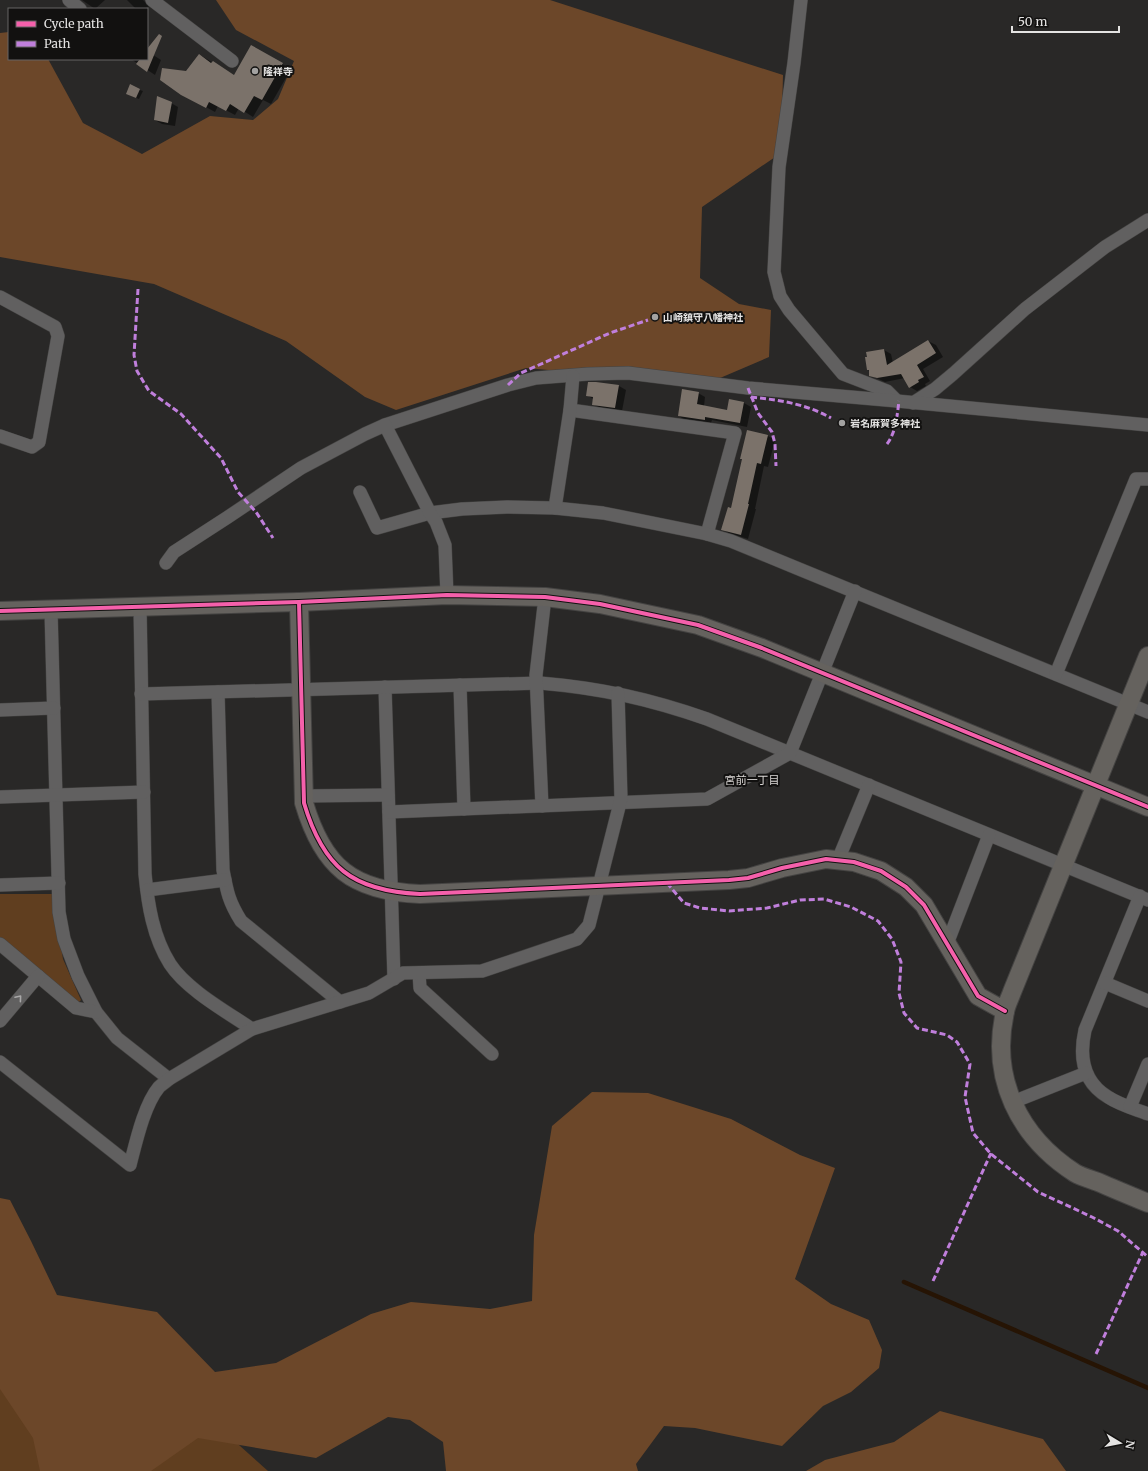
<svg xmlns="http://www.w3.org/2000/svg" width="1148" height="1471" viewBox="0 0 1148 1471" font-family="Merriweather,'Noto Sans JP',serif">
<rect width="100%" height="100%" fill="#292827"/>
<g fill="#603e1f">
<polygon points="0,894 53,894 63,959 81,1000 78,1003 0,940"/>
<polygon points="0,1355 201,1411 268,1471 0,1471"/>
</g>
<g fill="#6c4729">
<polygon points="216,0 550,0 783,75 781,153 702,207 700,278 739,304 771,310 769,357 706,384 526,368 396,410 365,397 286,341 154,284 0,257 0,33 9,32 9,59 48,59 83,123 142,154 210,116 253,120 278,99 294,61 236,30"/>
<polygon points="592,1092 648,1093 731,1119 800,1155 835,1168 795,1279 831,1304 869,1320 882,1350 879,1368 851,1392 823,1406 782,1446 695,1428 664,1426 636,1464 638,1471 446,1471 443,1442 410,1420 388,1417 316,1458 198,1438 151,1471 40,1471 33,1438 0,1389 0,1198 10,1200 31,1241 57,1295 157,1312 215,1372 276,1363 371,1314 411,1302 490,1309 532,1301 534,1235 552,1126"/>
<polygon points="940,1411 1043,1439 1066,1471 806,1471 825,1460 894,1442"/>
</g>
<g fill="#0007">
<polygon points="82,0 105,0 95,9"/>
<polygon points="127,0 143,0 149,6 145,9 136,9"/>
<polygon points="252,47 291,69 271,104 263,100 253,117 239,108 235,115 218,106 215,112 182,94 186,72 200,55 235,76"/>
<polygon points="147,51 161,60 155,75 131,59 147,59"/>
<polygon points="140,90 143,91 139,99 127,94"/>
<polygon points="171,103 178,107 175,126 162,124 155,120"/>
<polygon points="928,341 936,345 943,357 923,369 930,381 925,384 926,386 917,391 910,387 905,378 885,382 870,375 870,371 868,370 884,350 891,354 893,363"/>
<polygon points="619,386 626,390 622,411 600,408 593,404 593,399 587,395"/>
<polygon points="698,393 705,397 704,406 728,411 730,400 744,403 751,407 747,427 712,420 711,423 685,420 679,416"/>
<polygon points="768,436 775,440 768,467 764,466 755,509 756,509 748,539 729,533 722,529"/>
</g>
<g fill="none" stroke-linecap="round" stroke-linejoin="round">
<polyline stroke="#261404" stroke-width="4.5" points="904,1282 1148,1388"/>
</g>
<g fill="#7b726a">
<polygon points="159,34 162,36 147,72 136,64 140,59 147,59 147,49"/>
<polygon points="251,45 283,63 262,100 254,96 244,113 230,104 226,111 209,102 206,108 181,95 160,80 162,68 186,71 199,54 211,63 213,61 234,75"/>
<polygon points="130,84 140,89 136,98 126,94"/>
<polygon points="157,96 172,102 168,123 154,120"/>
<polygon points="928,340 936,353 917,365 924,377 918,380 919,382 909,388 901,374 877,378 869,376 869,370 867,370 865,357 867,357 866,352 884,349 887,365"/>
<polygon points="588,382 596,382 619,385 615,408 592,405 593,397 586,396"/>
<polygon points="682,389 699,392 697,404 727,410 729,399 744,402 740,423 705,417 705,420 678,416"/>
<polygon points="747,430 768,435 761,464 757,463 748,504 749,504 741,535 721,530 728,507 731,508 742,459 740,459"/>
</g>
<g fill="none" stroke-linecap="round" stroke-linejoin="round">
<g stroke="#444342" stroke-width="14">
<g id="street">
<polyline points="69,0 80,9"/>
<polyline points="152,0 232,61"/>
<polyline points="801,0 794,63 779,167 774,272 780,296 789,310 843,374 887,391 897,401"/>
<polyline points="0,297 55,327 58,336 39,442 32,447 0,436"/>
<polyline points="913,403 935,389 953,374 1025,309 1105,247 1148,220"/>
<polyline points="570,410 735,433 707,534"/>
<polyline points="385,425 508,385 536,378 588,374 628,373 748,388 897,401 1148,425"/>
<polyline points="360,492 377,528 430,513 462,509 507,507 555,508 603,513 707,534 731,541 799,569 1148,712"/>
<polyline points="555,508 570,410 573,376"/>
<polyline points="166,563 174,552 228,517 301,468 365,434 385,425 430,513 436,522 445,545 447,595"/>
<path d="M140 607 145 874C148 905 153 937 170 964 187 990 227 1012 252 1029"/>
<polyline points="51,610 59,912 64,939 78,976 96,1012 117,1038 169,1079"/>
<polyline points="1056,674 1136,479 1148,479"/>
<polyline points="460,685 464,809"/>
<polyline points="385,687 394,979"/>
<path d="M218 692 223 870C227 892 229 902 241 921L340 1002"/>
<path d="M141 694 540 683C600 688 650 699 707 719L1148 900"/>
<polyline points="0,710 54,708"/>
<polyline points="304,796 388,795"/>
<polyline points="0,797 144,792"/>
<polyline points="542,806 536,675 545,597"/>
<polyline points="389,812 707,799 790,753 855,591"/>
<polyline points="838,860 869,785"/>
<polyline points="0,885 59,883"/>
<polyline points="147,890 225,880"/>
<path d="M1140 896 1085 1030C1079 1057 1083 1082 1108 1097 1120 1105 1135 1109 1148 1114"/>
<polyline points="0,944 76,1008 96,1012"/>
<polyline points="947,944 989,835"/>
<polyline points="419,973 420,988 492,1054"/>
<polyline points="1105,983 1148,1001"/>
<polyline points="0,1021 38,976"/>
<path d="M0 1062 130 1165C136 1142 144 1105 159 1087 162 1084 166 1082 169 1079L252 1029 369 993 403 973 482 971 577 939 589 925 621 799 618 693"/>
<polyline points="1013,1102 1086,1073"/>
<polyline points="1130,1107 1148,1064"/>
</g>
</g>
<g stroke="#444342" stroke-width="20">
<g id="secondary">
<path d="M299 602 304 803C323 867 352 891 420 894L729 880 748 878 782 868 826 859 854 862 881 871 906 887 924 905 978 996 1005 1011"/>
<polyline points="0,611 299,602 447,595 545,597 600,604 698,625 762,648 1148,807"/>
<path d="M1148 656 1012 992C1010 998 1006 1005 1005 1012 990 1078 1019 1137 1075 1173 1082 1177 1090 1179 1098 1182 1114 1189 1131 1196 1148 1203"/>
</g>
</g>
<use href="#street" stroke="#616060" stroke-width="13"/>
<use href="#secondary" stroke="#65625e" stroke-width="18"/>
<g stroke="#c07fdc" stroke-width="3" stroke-dasharray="6 3" stroke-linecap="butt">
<polyline points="138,289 134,355 137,371 149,391 181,414 221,458 238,492 256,512 273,538"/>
<polyline points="508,385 521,373 610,333 648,320"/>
<polyline points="748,388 758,413 772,432 775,444 776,466"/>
<path d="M751 397C780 400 806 404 831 418"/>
<path d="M887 444C896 432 897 416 899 401"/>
<polyline points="667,883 684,903 700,908 729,911 767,908 800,900 824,899 851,907 878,921 892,939 901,962 899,993 904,1013 917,1028 947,1035 957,1042 970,1064 965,1097 973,1133 991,1154 1038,1192 1092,1217 1118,1231 1148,1257"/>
<polyline points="933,1281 991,1153"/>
<polyline points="1096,1354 1143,1252"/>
</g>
<g stroke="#121110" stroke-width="6">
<g id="cycleway">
<path d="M299 602 304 803C323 867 352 891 420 894L729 880 748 878 782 868 826 859 854 862 881 871 906 887 924 905 978 996 1005 1011"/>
<polyline points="0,611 299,602 447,595 545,597 600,604 698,625 762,648 1148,807"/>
</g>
</g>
<use href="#cycleway" stroke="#f560ab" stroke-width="4"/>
</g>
<defs><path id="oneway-chevron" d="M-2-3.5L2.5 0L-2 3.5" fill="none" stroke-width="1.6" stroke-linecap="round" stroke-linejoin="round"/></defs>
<use stroke="#a9a8a8" href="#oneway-chevron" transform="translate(19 998) rotate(-50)"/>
<g fill="#a3a2a1" stroke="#121110" stroke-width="1.5">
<circle cx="255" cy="71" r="4"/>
<circle cx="655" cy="317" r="4"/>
<circle cx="842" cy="423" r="4"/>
</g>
<g text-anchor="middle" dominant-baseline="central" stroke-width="4" stroke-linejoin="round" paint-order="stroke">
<g font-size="10" font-weight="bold" fill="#e4e3e2" stroke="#121110" text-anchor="start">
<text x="263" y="71">隆祥寺</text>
<text x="663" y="317">山崎鎮守八幡神社</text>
<text x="850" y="423">岩名麻賀多神社</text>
</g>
<g font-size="11" fill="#dcd9d7" stroke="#121110">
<text x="752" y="780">宮前一丁目</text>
</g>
</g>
<rect x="8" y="8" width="140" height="52" fill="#121110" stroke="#666564"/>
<rect x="16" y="21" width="20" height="6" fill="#f560ab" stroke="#666564"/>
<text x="44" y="28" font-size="12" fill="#e4e3e2">Cycle path</text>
<rect x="16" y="41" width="20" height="6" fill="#c07fdc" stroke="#666564"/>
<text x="44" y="48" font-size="12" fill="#e4e3e2">Path</text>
<g transform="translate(1120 1443) rotate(100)" stroke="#121110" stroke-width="3" paint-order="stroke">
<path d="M0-3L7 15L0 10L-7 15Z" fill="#e4e3e2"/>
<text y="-6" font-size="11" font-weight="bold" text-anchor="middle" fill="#e4e3e2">N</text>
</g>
<path d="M1012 26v6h107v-6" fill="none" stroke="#e4e3e2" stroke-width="2"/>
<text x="1018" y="26" font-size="12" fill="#e4e3e2" stroke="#121110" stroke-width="3" paint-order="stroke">50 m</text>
</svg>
